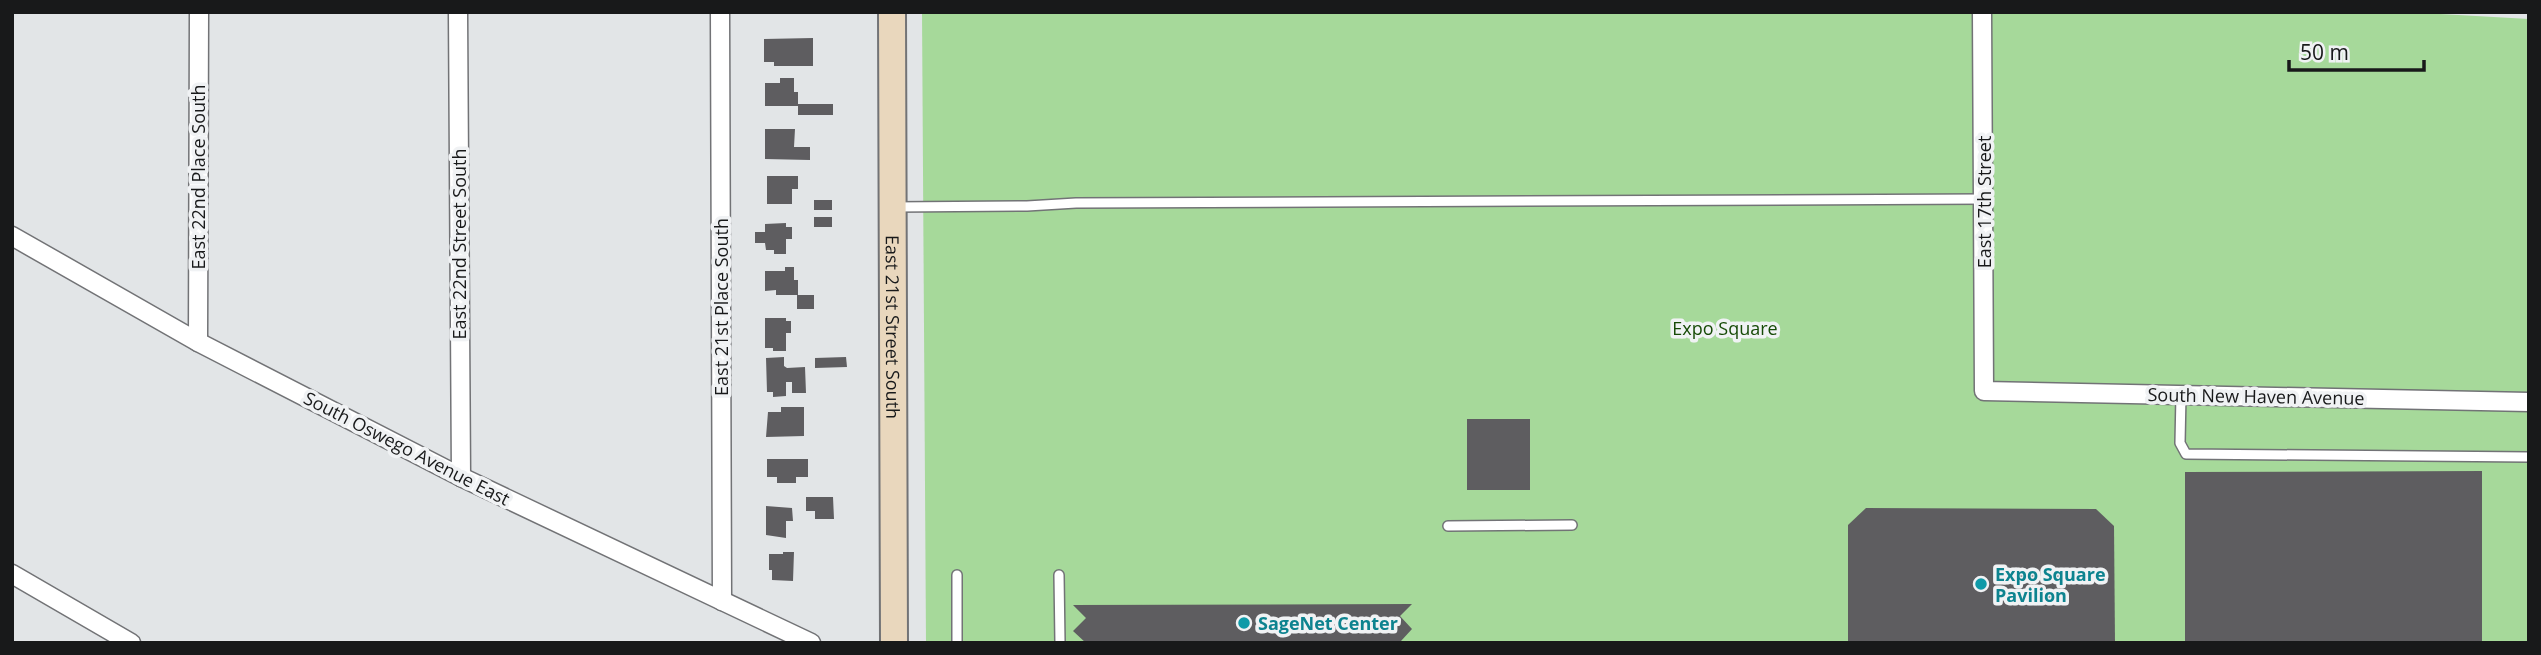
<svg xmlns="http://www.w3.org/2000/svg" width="2541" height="655" viewBox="0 0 2541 655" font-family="'Open Sans',sans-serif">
<rect width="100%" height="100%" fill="#e2e5e7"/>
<polygon fill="#a6d99a" points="922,12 2405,12 2529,19 2529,643 926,643"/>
<g fill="#5e5d60">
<polygon points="813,38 813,66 774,66 774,62 764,62 764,39"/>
<polygon points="780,78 794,78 794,92 798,92 798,106 765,106 765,83 780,83"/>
<rect x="798" y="104" width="35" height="11"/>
<polygon points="765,129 795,129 794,147 810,147 810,160 765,159"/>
<polygon points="767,176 798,176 798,189 792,189 792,204 767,204"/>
<rect x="814" y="200" width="18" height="10"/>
<rect x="814" y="217" width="18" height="10"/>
<polygon points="786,223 786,227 792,227 792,239 786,239 786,254 774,254 774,250 766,250 765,243 755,243 755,232 765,232 765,224"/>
<polygon points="785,267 794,267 794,280 798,280 798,295 776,295 776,290 765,291 765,271 785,271"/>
<rect x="797" y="295" width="17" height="14"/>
<polygon points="765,318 786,318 786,321 791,321 791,333 786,333 786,351 773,351 773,348 765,348"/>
<polygon points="784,357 784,366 787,368 805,367 806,393 792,393 792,382 786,382 786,396 773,397 773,392 767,392 766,358"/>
<polygon points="846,357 847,367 815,368 815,358"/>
<polygon points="781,407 804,407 804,436 766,437 768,412 781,412"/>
<rect x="1467" y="419" width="63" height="71"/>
<polygon points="767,459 808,459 808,477 796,477 796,483 777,483 777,477 767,477"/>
<polygon points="2482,471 2482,643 2185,643 2185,472"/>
<polygon points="806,497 833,497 834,519 815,519 815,511 806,511"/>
<polygon points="766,506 792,508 793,521 786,521 786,538 766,535"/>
<polygon points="1866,508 2096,509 2114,526 2115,643 1848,643 1848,525"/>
<polygon points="783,552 794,552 793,581 772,580 772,570 769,570 769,554 783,554"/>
<polygon points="1412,604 1400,616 1412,629 1401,641 1402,643 1086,643 1073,631 1086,618 1073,605"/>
</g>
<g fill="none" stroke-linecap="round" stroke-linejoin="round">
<g stroke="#727376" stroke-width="12">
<g id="service">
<polyline points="894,207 1027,206 1076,203 1984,199"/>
<polyline points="2181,395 2180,443 2186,454 2529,457"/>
<polyline points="1448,526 1572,525"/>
<polyline points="957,575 957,643"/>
<polyline points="1059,575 1060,643"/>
</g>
</g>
<g stroke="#727376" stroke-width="21">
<g id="minor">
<polyline points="458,12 461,477"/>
<polyline points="720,12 722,601"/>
<polyline points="1982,12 1984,391 2529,402"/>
<polyline points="12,236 198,342 461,477 811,643"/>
<polyline points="198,342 199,12"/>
<polyline points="12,574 131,643"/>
</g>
</g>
<g stroke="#727376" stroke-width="30">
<g id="secondary">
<path id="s1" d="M892 12 894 643"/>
</g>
</g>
<use href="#service" stroke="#fff" stroke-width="9"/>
<use href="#minor" stroke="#fff" stroke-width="18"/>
<use href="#secondary" stroke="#e9d7bd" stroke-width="26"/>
</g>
<g fill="#0f9aa8" stroke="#f0f2f4" stroke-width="2.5">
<circle cx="1981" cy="584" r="7"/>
<circle cx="1244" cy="623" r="7"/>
</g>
<g text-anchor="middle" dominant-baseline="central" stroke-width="7" stroke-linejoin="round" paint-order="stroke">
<g font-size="18" fill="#18191a" stroke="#f0f2f4">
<text transform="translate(198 177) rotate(-90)">East 22nd Place South</text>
<text transform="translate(1984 202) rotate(-90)">East 17th Street</text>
<text transform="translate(459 244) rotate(-90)">East 22nd Street South</text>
<text transform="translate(721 307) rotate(-90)">East 21st Place South</text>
<text stroke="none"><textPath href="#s1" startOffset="315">East 21st Street South</textPath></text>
<text transform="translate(2256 396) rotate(1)">South New Haven Avenue</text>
<text transform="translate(407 448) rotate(27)">South Oswego Avenue East</text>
</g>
<g font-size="18" fill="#164a06" stroke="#f0f2f4">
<text x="1725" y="328">Expo Square</text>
</g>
<g font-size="18" font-weight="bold" fill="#0d838f" stroke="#f0f2f4" text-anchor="start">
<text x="1995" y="574">Expo Square<tspan x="1995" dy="21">Pavilion</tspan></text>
<text x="1258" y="623">SageNet Center</text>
</g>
</g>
<rect width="2541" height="655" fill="none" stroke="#18191a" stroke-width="28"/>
<path d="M2289 60v10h135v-10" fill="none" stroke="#18191a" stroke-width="3.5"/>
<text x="2300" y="60" font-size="21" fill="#18191a" stroke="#f0f2f4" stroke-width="5" paint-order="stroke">50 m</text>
</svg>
